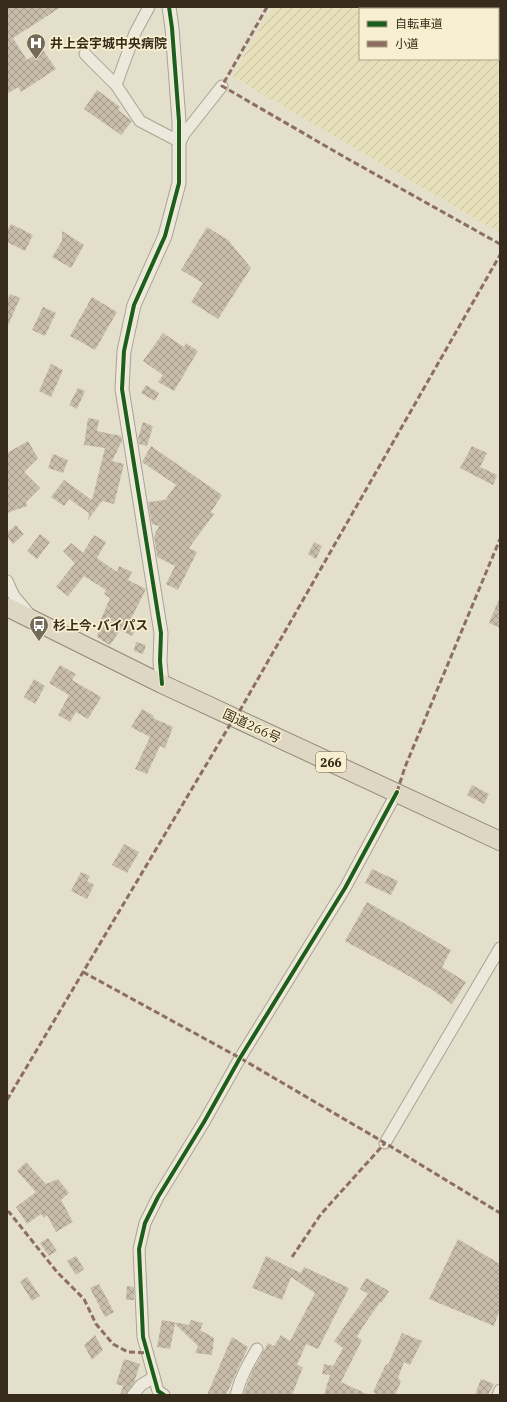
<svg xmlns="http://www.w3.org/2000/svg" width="507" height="1402" viewBox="0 0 507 1402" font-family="'IBM Plex Serif','Noto Sans JP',serif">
<defs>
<pattern id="farmland-furrows" width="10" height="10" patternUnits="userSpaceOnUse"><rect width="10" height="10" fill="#e5e0ba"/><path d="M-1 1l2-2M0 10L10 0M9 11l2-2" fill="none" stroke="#c5c09f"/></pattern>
<pattern id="building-cross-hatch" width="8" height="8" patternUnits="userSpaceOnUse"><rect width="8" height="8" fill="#c8bdab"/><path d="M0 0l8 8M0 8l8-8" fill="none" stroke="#a39a8a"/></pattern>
</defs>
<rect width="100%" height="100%" fill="#e4dfca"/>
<path fill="url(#farmland-furrows)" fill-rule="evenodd" d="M273 7H500V233L232 76ZM360 9H498V59H360Z"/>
<g fill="url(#building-cross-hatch)">
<polygon points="7,7 61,7 13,38 27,60 43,50 56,69 21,92 18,87 7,94"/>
<polygon points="97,90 120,107 118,110 132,121 121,135 84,109"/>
<polygon points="11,224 33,235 25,251 7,242 7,231"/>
<polygon points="207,227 228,240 251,268 218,319 191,302 203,283 181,270"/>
<polygon points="62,231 84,245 71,268 52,257 62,241"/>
<polygon points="10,294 20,298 7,328 7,301"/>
<polygon points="92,297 117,312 95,350 70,336"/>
<polygon points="43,307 56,313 45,336 32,330"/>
<polygon points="163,333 184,347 186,343 198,351 174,391 158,382 163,375 143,361"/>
<polygon points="51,364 63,370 51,397 39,391"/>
<polygon points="146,385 159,393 155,401 141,393"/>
<polygon points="78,388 85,391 77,409 69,405"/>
<polygon points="88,418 99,420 97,431 121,436 122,441 112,461 124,464 114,504 102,501 88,520 89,513 69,499 64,506 51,497 64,480 92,500 105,448 84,445"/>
<polygon points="143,422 153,426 147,446 139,444 138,438"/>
<polygon points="28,441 38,458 24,472 40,488 26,502 27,506 7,513 7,453"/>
<polygon points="151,446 222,495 211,512 214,514 189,548 197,552 178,590 166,584 175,566 157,557 154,536 159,526 152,524 148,502 165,500 176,485 142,462"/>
<polygon points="472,446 487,453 480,467 497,475 493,485 460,468"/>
<polygon points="53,454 68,460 63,473 48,468"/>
<polygon points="16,525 24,534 13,544 7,537 7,533"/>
<polygon points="40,534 50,542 37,559 27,551"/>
<polygon points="94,535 106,542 97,558 117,572 119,566 132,572 128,580 146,589 129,623 137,627 132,636 120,630 110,645 97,637 100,625 99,624 110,598 104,594 106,590 84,576 68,596 56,587 75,563 63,551 71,543 83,553"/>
<polygon points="314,542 322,546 316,559 308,554"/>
<polygon points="500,597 500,628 489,623"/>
<polygon points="136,642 146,645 143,654 134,651"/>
<polygon points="60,665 76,674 72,680 101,697 88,719 76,712 70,722 58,715 69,695 49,683"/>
<polygon points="34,679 45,686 35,704 24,697"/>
<polygon points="142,709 154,716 153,718 173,727 165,748 160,746 147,774 135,769 150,737 131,727"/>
<polygon points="472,785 489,794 484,804 467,795"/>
<polygon points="124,844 139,852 127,873 112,865"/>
<polygon points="372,869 398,881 391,895 365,883"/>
<polygon points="81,872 90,876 87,881 94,885 87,899 71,891"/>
<polygon points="367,902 451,950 442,967 466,982 452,1004 431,989 402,972 345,941"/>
<polygon points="26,1162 46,1184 58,1179 69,1193 61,1200 73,1222 56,1232 47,1215 44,1218 41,1214 27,1224 16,1207 36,1192 17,1171"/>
<polygon points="48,1238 57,1251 49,1256 40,1243"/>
<polygon points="458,1239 500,1264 500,1309 494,1326 429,1299"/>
<polygon points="76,1256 84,1269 76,1275 67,1261"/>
<polygon points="266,1256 301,1273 304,1267 349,1288 318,1349 306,1344 297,1365 303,1367 292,1395 243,1395 251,1374 268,1343 274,1346 281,1335 290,1341 315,1293 291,1277 282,1300 252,1288"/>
<polygon points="27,1277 40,1296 32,1301 20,1282"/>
<polygon points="366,1278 389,1291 382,1302 380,1302 362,1328 357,1337 362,1340 341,1382 369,1395 324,1395 330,1375 322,1374 324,1364 333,1366 340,1354 343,1348 334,1341 368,1294 360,1289"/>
<polygon points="99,1284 114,1312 105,1317 90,1288"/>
<polygon points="127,1286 134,1287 134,1300 126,1300"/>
<polygon points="162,1320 189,1325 191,1320 203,1323 200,1330 214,1338 212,1355 195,1353 198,1346 175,1324 170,1349 157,1347"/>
<polygon points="402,1333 422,1341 410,1365 404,1362 398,1378 401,1381 395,1395 379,1395 373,1392 386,1364 388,1365"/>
<polygon points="95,1335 103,1350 92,1360 84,1345"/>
<polygon points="232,1337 248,1347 226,1395 207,1395"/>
<polygon points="124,1359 140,1364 134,1383 128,1391 126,1395 120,1395 123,1386 116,1384"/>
<polygon points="481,1379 494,1384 488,1395 475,1395"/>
</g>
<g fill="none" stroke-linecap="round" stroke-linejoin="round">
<g stroke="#a9a394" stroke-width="13">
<g id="minor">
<polyline points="85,54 116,85 140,121 180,142 184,134 222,86"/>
<polyline points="116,85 135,33 149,7"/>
<polyline points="7,581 14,596 30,615"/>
<polyline points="385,1143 500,948"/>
<polyline points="133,1395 141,1385 154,1377"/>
<polyline points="164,1395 158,1391 143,1337 139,1249 145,1223 158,1197 204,1122 240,1058 345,888 397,792"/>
<path d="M236 1395C240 1378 248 1364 257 1349"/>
<polyline points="498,1395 500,1390"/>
</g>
</g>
<g stroke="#a9a394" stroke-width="15">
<polyline id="tertiary" points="162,684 160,661 161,633 122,389 124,351 134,305 165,236 179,183 179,121 172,28 169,7"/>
</g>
<g stroke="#8e887a" stroke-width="20">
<polyline id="trunk" points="7,607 162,684 500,841"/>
</g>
<use href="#minor" stroke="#ece8dc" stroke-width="11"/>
<use href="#tertiary" stroke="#ece8dc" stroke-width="13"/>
<use href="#trunk" stroke="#ded7c4" stroke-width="18"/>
<g stroke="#8d6e63" stroke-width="3" stroke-dasharray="6 3" stroke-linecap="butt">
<polyline points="267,7 222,86 348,159 500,244"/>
<polyline points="235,719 500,255"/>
<polyline points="397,792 405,767 500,539"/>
<polyline points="83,972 240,1058 385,1143 500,1213"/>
<polyline points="7,1100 234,718"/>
<polyline points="7,1212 9,1212 57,1272 84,1299 96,1324 113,1344 128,1352 148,1353"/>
<polyline points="292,1257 321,1214 385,1143"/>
</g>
<g stroke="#f7efcf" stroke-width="6">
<g id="cycleway">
<polyline points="162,684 160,661 161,633 122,389 124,351 134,305 165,236 179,183 179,121 172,28 169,7"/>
<polyline points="164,1395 158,1391 143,1337 139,1249 145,1223 158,1197 204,1122 240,1058 345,888 397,792"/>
</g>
</g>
<use href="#cycleway" stroke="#1b5e20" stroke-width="4"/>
</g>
<defs>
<g id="hospital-pin" transform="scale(1)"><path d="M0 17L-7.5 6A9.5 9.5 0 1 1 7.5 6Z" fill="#746b59" stroke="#f7efcf"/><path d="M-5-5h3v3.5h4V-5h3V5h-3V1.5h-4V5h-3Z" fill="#fff"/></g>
<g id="bus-pin" transform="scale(1)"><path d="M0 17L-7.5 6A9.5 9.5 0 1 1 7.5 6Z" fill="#746b59" stroke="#f7efcf"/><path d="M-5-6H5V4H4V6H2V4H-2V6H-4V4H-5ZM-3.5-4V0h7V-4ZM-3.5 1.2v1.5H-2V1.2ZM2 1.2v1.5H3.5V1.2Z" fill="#fff"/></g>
</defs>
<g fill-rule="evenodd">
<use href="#hospital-pin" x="36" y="43"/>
<use href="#bus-pin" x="39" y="625"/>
</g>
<g text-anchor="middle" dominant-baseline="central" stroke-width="3.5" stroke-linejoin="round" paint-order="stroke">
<rect fill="#f7efcf" stroke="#716652" stroke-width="1" x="316" y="752" width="30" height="20" rx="3"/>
<g font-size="12" font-weight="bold" fill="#372c1c">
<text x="331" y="762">266</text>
</g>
<g font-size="13" font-weight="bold" fill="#372c1c" stroke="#f7efcf" text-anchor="start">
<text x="50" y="43">井上会宇城中央病院</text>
<text x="53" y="625">杉上今·バイパス</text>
</g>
<g font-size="13" fill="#372c1c" stroke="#f7efcf">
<text transform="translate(252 726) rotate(25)">国道266号</text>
</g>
</g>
<rect width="507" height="1402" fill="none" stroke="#372c1c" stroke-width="16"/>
<rect x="359" y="8" width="140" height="52" fill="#f7efcf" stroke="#aaa187"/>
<rect x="367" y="21" width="20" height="6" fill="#1b5e20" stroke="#aaa187"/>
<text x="395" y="28" font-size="12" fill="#372c1c">自転車道</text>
<rect x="367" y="41" width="20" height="6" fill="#8d6e63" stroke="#aaa187"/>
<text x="395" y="48" font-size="12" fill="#372c1c">小道</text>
</svg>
